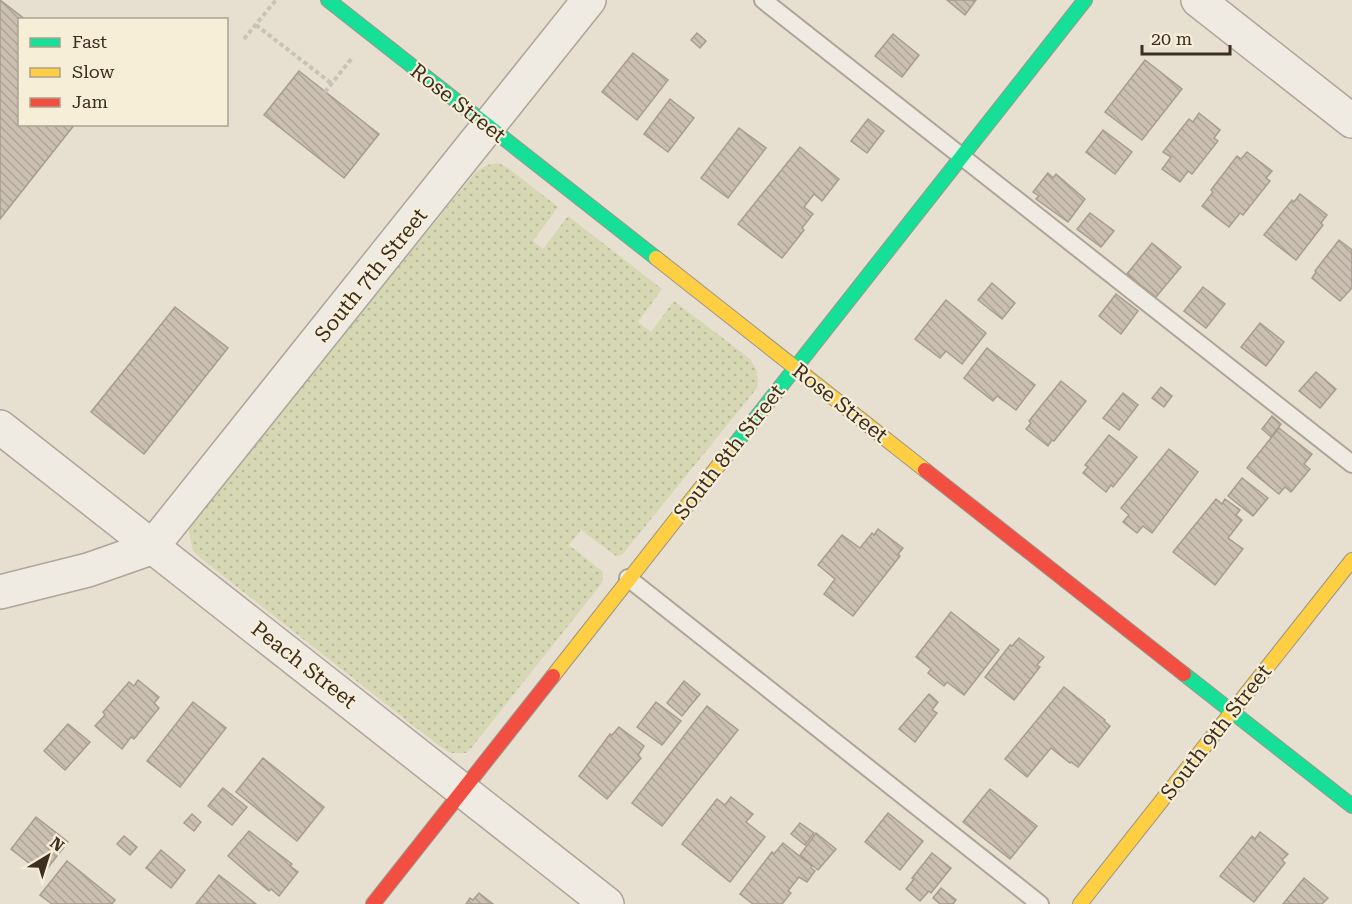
<svg xmlns="http://www.w3.org/2000/svg" width="1352" height="904" viewBox="0 0 1352 904" font-family="'Roboto Serif',serif">
<defs>
<pattern id="grass-dots" width="8" height="8" patternUnits="userSpaceOnUse" patternTransform="scale(1.5)"><rect width="8" height="8" fill="#d6d7b3"/><path d="M2 2h.1M6 6h.1" fill="none" stroke="#b9b99a" stroke-width="1.8" stroke-linecap="round"/></pattern>
<pattern id="building-back-hatch" width="6" height="6" patternUnits="userSpaceOnUse" patternTransform="scale(1.5)"><rect width="6" height="6" fill="#cbbfb2"/><path d="M-1 5l2 2M0 0l6 6M5-1l2 2" fill="none" stroke="#afa499"/></pattern>
</defs>
<rect width="100%" height="100%" fill="#e7e0d1"/>
<path fill="url(#grass-dots)" d="M498 163 508 168 558 207 533 241 543 249 568 216 662 289 638 322 651 332 674 301 749 358C757 368 759 375 757 388L622 555 616 556 581 530 569 545 603 572 602 583 472 747 466 753H451L438 745 203 560 193 551 187 522 244 455 476 172 487 165Z"/>
<g fill="url(#building-back-hatch)" stroke="#a89c90" stroke-width="1.5">
<polygon points="0,0 26,20 20,20 20,124 75,124 0,219"/>
<polygon points="947,0 976,0 965,15"/>
<polygon points="697,33 706,41 700,48 691,40"/>
<polygon points="893,34 919,55 902,77 875,56"/>
<polygon points="633,53 668,80 637,120 602,92"/>
<polygon points="1145,60 1182,89 1142,140 1105,112"/>
<polygon points="299,71 379,134 344,178 264,115"/>
<polygon points="670,99 694,118 668,152 644,134"/>
<polygon points="1199,113 1220,130 1214,138 1218,141 1192,174 1188,171 1180,182 1162,169 1171,157 1163,152 1189,119 1193,122"/>
<polygon points="868,119 884,131 867,153 851,141"/>
<polygon points="739,128 766,148 728,198 701,178"/>
<polygon points="1103,130 1132,152 1115,174 1086,152"/>
<polygon points="800,147 839,179 822,201 814,194 804,207 813,214 802,228 804,230 782,258 738,224"/>
<polygon points="1247,152 1272,171 1266,178 1270,181 1243,215 1240,213 1229,227 1202,206 1213,192 1211,190 1237,156 1241,159"/>
<polygon points="1048,173 1053,178 1056,174 1085,199 1068,222 1036,199 1039,196 1033,192"/>
<polygon points="1300,194 1327,215 1321,223 1323,225 1296,260 1264,235 1292,200 1294,202"/>
<polygon points="1090,213 1114,231 1101,247 1077,229"/>
<polygon points="1339,240 1352,250 1352,288 1340,301 1312,278 1316,272 1315,271"/>
<polygon points="1152,243 1181,267 1156,297 1127,274"/>
<polygon points="992,283 1015,303 1002,319 978,300"/>
<polygon points="1203,287 1225,304 1206,328 1184,311"/>
<polygon points="1116,294 1138,311 1121,334 1099,316"/>
<polygon points="946,300 986,333 962,364 946,351 940,358 915,339"/>
<polygon points="175,307 228,348 144,454 91,412"/>
<polygon points="1260,323 1284,342 1266,366 1241,347"/>
<polygon points="987,348 1035,385 1016,410 997,396 993,401 964,378"/>
<polygon points="1316,372 1336,389 1320,408 1299,391"/>
<polygon points="1061,381 1086,401 1054,441 1052,440 1048,446 1026,429 1031,423 1029,421"/>
<polygon points="1161,387 1172,396 1164,407 1152,398"/>
<polygon points="1123,393 1138,405 1119,430 1103,418"/>
<polygon points="1272,416 1281,424 1271,437 1262,429"/>
<polygon points="1279,428 1312,454 1304,464 1310,469 1291,492 1285,487 1279,494 1247,468"/>
<polygon points="1109,435 1137,457 1113,487 1111,485 1106,492 1083,473 1088,467 1085,465"/>
<polygon points="1169,449 1198,472 1152,533 1143,526 1137,533 1123,522 1129,515 1121,508"/>
<polygon points="1242,478 1268,498 1253,516 1228,496"/>
<polygon points="1216,499 1222,504 1225,499 1240,510 1236,515 1242,520 1228,538 1243,549 1215,585 1173,552"/>
<polygon points="878,529 903,548 898,554 900,556 853,616 824,594 835,579 818,565 842,535 860,548 872,533 874,535"/>
<polygon points="951,612 999,650 964,695 947,682 944,686 928,673 931,669 916,657"/>
<polygon points="1019,638 1044,657 1037,665 1040,667 1014,700 985,677 1010,645 1012,646"/>
<polygon points="138,680 159,697 154,703 159,708 134,739 131,737 122,749 95,726 105,715 103,712 129,682 134,686"/>
<polygon points="684,681 700,694 682,716 667,703"/>
<polygon points="1064,687 1105,720 1104,721 1110,726 1078,767 1071,762 1070,763 1051,748 1027,777 1005,759"/>
<polygon points="929,694 938,702 932,710 937,713 915,742 899,729"/>
<polygon points="193,702 226,728 180,787 147,761"/>
<polygon points="656,702 681,721 662,745 637,727"/>
<polygon points="707,706 738,730 662,826 632,803"/>
<polygon points="68,724 90,742 65,770 44,751"/>
<polygon points="619,727 644,746 638,755 641,758 607,799 579,776 610,734 612,735"/>
<polygon points="263,758 324,807 297,841 236,792"/>
<polygon points="223,788 247,807 232,825 208,806"/>
<polygon points="990,789 1037,826 1010,859 963,822"/>
<polygon points="731,797 753,814 746,822 765,837 730,882 682,844 717,799 725,805"/>
<polygon points="888,813 923,841 900,870 865,842"/>
<polygon points="192,814 201,822 194,831 184,823"/>
<polygon points="36,817 68,842 43,874 11,849"/>
<polygon points="800,823 814,833 805,845 791,834"/>
<polygon points="249,831 292,864 290,866 298,872 279,896 271,889 269,891 228,856"/>
<polygon points="1260,832 1288,854 1282,860 1285,863 1254,902 1220,876 1252,836 1255,839"/>
<polygon points="816,833 836,849 818,870 800,855"/>
<polygon points="124,836 137,847 130,855 117,844"/>
<polygon points="783,843 812,866 811,868 815,871 807,882 799,877 788,891 791,893 782,904 753,904 740,894 772,852 774,854"/>
<polygon points="161,850 185,870 171,888 146,868"/>
<polygon points="932,853 951,868 931,893 929,891 920,901 906,889 914,879 912,878"/>
<polygon points="67,861 115,900 112,904 52,904 40,895"/>
<polygon points="219,875 256,904 196,904"/>
<polygon points="1304,878 1328,898 1322,904 1283,904"/>
<polygon points="941,888 956,900 953,904 940,904 933,898"/>
<polygon points="479,893 493,904 466,904 470,898 473,900"/>
</g>
<g fill="none" stroke-linecap="round" stroke-linejoin="round">
<g stroke="#ada599" stroke-width="20">
<g id="lane">
<polyline points="763,0 1352,464"/>
<polyline points="628,578 1040,904"/>
</g>
</g>
<g stroke="#ada599" stroke-width="36">
<g id="street">
<polyline points="1198,0 1352,121"/>
<polyline points="0,427 607,904"/>
<polyline points="151,548 589,0"/>
<polyline points="0,592 88,570 151,548"/>
</g>
</g>
<g stroke="#9c958a" stroke-width="16">
<g id="fast">
<polyline points="328,0 656,258"/>
<polyline points="729,452 1085,0"/>
<polyline points="1184,674 1352,806"/>
</g>
</g>
<g stroke="#9c958a" stroke-width="16">
<g id="slow">
<polyline points="656,258 925,470"/>
<polyline points="553,676 729,452"/>
<polyline points="1080,904 1352,560"/>
</g>
</g>
<g stroke="#9c958a" stroke-width="16">
<g id="jam">
<polyline points="925,470 1184,674"/>
<polyline points="373,904 553,676"/>
</g>
</g>
<g stroke="#c8c2b9" stroke-width="4" stroke-dasharray="4.5 3" stroke-linecap="butt">
<polyline points="256,25 331,83"/>
<polyline points="244,39 276,0"/>
<polyline points="325,92 352,58"/>
</g>
<use href="#lane" stroke="#efebe3" stroke-width="16"/>
<use href="#street" stroke="#efebe3" stroke-width="33"/>
<use href="#fast" stroke="#16e098" stroke-width="14"/>
<use href="#slow" stroke="#ffcf43" stroke-width="14"/>
<use href="#jam" stroke="#f24e42" stroke-width="14"/>
</g>
<g text-anchor="middle" dominant-baseline="central" stroke-width="4.5" stroke-linejoin="round" paint-order="stroke">
<g font-size="21" fill="#3d2e20" stroke="#f7eed8">
<text transform="translate(458 103) rotate(38)">Rose Street</text>
<text transform="translate(371 275) rotate(-51)">South 7th Street</text>
<text transform="translate(840 403) rotate(38)">Rose Street</text>
<text transform="translate(729 452) rotate(-52)">South 8th Street</text>
<text transform="translate(304 665) rotate(38)">Peach Street</text>
<text transform="translate(1216 732) rotate(-52)">South 9th Street</text>
</g>
</g>
<rect x="18" y="18" width="210" height="108" fill="#f7eed8" stroke="#ada18e" stroke-width="1.5"/>
<rect x="30" y="38" width="30" height="9" fill="#16e098" stroke="#ada18e" stroke-width="1.5"/>
<text x="72" y="48" font-size="18" fill="#3d2e20">Fast</text>
<rect x="30" y="68" width="30" height="9" fill="#ffcf43" stroke="#ada18e" stroke-width="1.5"/>
<text x="72" y="78" font-size="18" fill="#3d2e20">Slow</text>
<rect x="30" y="98" width="30" height="9" fill="#f24e42" stroke="#ada18e" stroke-width="1.5"/>
<text x="72" y="108" font-size="18" fill="#3d2e20">Jam</text>
<g transform="translate(48 856) rotate(38)" stroke="#f7eed8" stroke-width="4.5" paint-order="stroke">
<path d="M0-4.5L10 22L0 15L-10 22Z" fill="#3d2e20"/>
<text y="-9" font-size="16" font-weight="bold" text-anchor="middle" fill="#3d2e20">N</text>
</g>
<path d="M1142 45v9h88v-9" fill="none" stroke="#3d2e20" stroke-width="3"/>
<text x="1151" y="45" font-size="18" fill="#3d2e20" stroke="#f7eed8" stroke-width="4.5" paint-order="stroke">20 m</text>
</svg>
